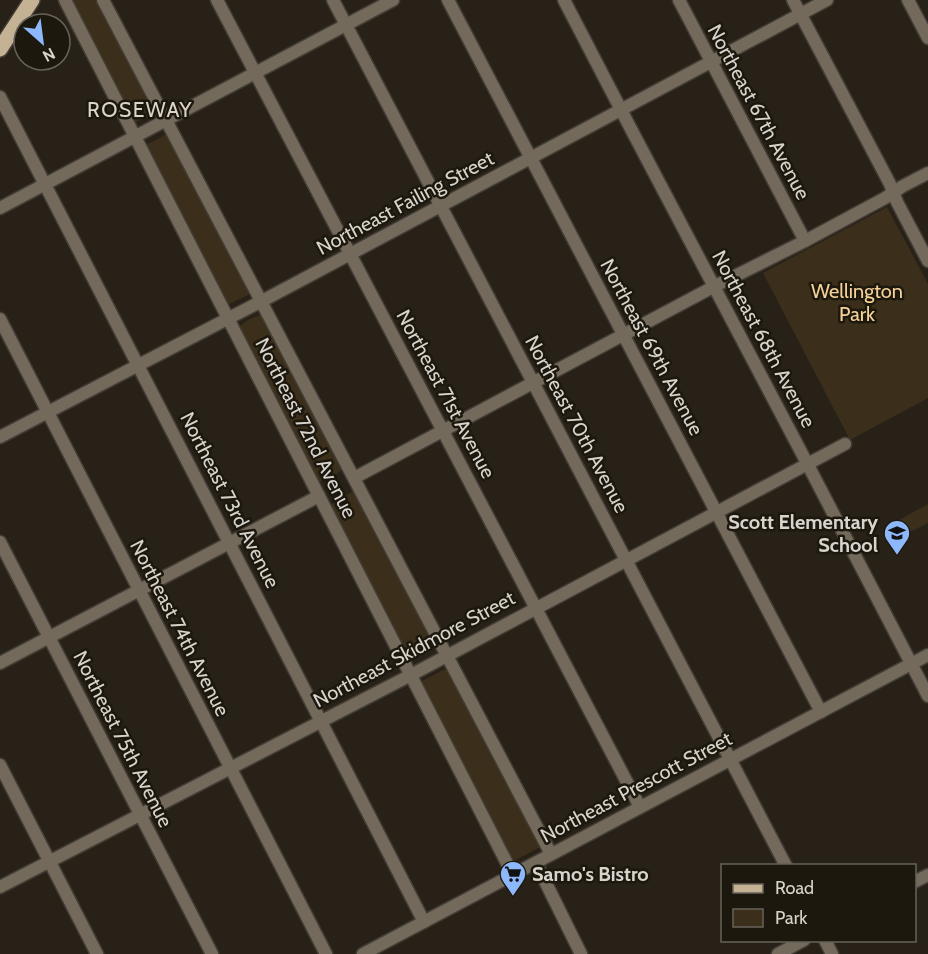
<svg xmlns="http://www.w3.org/2000/svg" width="928" height="954" viewBox="0 0 928 954" font-family="Cabin,sans-serif">
<rect width="100%" height="100%" fill="#272118"/>
<g fill="#3b2f1b">
<polygon points="69,0 97,0 154,109 154,112 152,115 134,123"/>
<polygon points="167,134 251,291 248,295 229,304 226,305 144,146"/>
<polygon points="887,207 928,284 928,398 850,440 763,273"/>
<path d="M262 315 343 468C338 475 326 481 318 482L238 328C243 322 254 316 262 315Z"/>
<path d="M352 492H355L436 643C435 644 435 646 434 648 431 653 413 660 407 659L330 505Z"/>
<polygon points="928,504 928,523 904,535 897,521"/>
<polygon points="447,669 451,671 542,846 510,863 420,685 422,681 443,670"/>
</g>
<g fill="none" stroke-linecap="round" stroke-linejoin="round">
<g stroke="#433d35" stroke-width="15">
<g id="minor">
<polyline points="65,0 513,875"/>
<polyline points="103,0 551,854"/>
<polyline points="217,0 640,807"/>
<polyline points="333,0 786,866"/>
<polyline points="448,0 821,712"/>
<polyline points="564,0 631,129 808,465 928,696"/>
<polyline points="679,0 805,241"/>
<polyline points="793,0 890,184 897,202 928,261"/>
<polyline points="908,0 928,38"/>
<polyline points="0,97 424,922"/>
<polyline points="0,208 393,0"/>
<polyline points="0,319 326,954"/>
<polyline points="0,437 262,301 827,0"/>
<polyline points="354,478 715,286 805,241 885,198 903,186 928,173"/>
<polyline points="0,542 212,954"/>
<polyline points="0,663 319,496"/>
<polyline points="0,765 97,954"/>
<polyline points="536,863 581,954"/>
<polyline points="914,882 928,875"/>
<polyline points="0,887 411,675 845,444"/>
<polyline points="825,940 832,954"/>
<polyline points="363,954 928,655"/>
<polyline points="778,954 804,940"/>
</g>
</g>
<g stroke="#433d35" stroke-width="18">
<polyline id="major" points="0,49 32,0"/>
</g>
<use href="#minor" stroke="#736a5c" stroke-width="12"/>
<use href="#major" stroke="#c5b295" stroke-width="15"/>
</g>
<defs>
<g id="school-pin" transform="scale(1.35)"><path d="M0 17L-7.5 6A9.5 9.5 0 1 1 7.5 6Z" fill="#8db9fc" stroke="#1d180e"/><path d="M0-5L7-2L0 1L-7-2ZM-4 1L0 2.5L4 1V4Q0 6-4 4Z" fill="#111"/></g>
<g id="supermarket-pin" transform="scale(1.35)"><path d="M0 17L-7.5 6A9.5 9.5 0 1 1 7.5 6Z" fill="#8db9fc" stroke="#1d180e"/><path d="M-6-5.5h2.5l.6 2H6L4.5 2H-2.5L-4.4-4H-6ZM-1.5 3.2a1.3 1.3 0 1 0 .1 0ZM3 3.2a1.3 1.3 0 1 0 .1 0Z" fill="#111"/></g>
</defs>
<g fill-rule="evenodd">
<use href="#school-pin" x="897" y="533"/>
<use href="#supermarket-pin" x="513" y="874"/>
</g>
<g text-anchor="middle" dominant-baseline="central" stroke-width="5" stroke-linejoin="round" paint-order="stroke">
<g font-size="20" fill="#d7d3cd" stroke="#1d180e">
<text transform="translate(759 112) rotate(62)">Northeast 67th Avenue</text>
<text transform="translate(405 203) rotate(-28)">Northeast Failing Street</text>
<text transform="translate(764 339) rotate(62)">Northeast 68th Avenue</text>
<text transform="translate(652 347) rotate(62)">Northeast 69th Avenue</text>
<text transform="translate(446 394) rotate(62)">Northeast 71st Avenue</text>
<text transform="translate(577 424) rotate(62)">Northeast 70th Avenue</text>
<text transform="translate(306 428) rotate(63)">Northeast 72nd Avenue</text>
<text transform="translate(230 500) rotate(63)">Northeast 73rd Avenue</text>
<text transform="translate(180 628) rotate(63)">Northeast 74th Avenue</text>
<text transform="translate(414 649) rotate(-28)">Northeast Skidmore Street</text>
<text transform="translate(123 739) rotate(63)">Northeast 75th Avenue</text>
<text transform="translate(636 787) rotate(-28)">Northeast Prescott Street</text>
</g>
<g font-size="20" fill="#f6d299" stroke="#1d180e">
<text x="857" y="291">Wellington<tspan x="857" dy="23">Park</tspan></text>
</g>
<g font-size="20" font-weight="bold" fill="#d7d3cd" stroke="#1d180e" text-anchor="end">
<text x="878" y="522">Scott Elementary<tspan x="878" dy="23">School</tspan></text>
<text x="532" y="874" text-anchor="start">Samo's Bistro</text>
</g>
<g font-size="21" letter-spacing="1.5" fill="#dcd4c8" stroke="#1d180e">
<text x="140" y="109">ROSEWAY</text>
</g>
</g>
<rect x="721" y="864" width="195" height="78" fill="#1d180e" stroke="#67635a" stroke-width="1.5"/>
<rect x="733" y="884" width="30" height="9" fill="#c5b295" stroke="#67635a" stroke-width="1.5"/>
<text x="775" y="894" font-size="18" fill="#d7d3cd">Road</text>
<rect x="733" y="909" width="30" height="18" fill="#3b2f1b" stroke="#67635a" stroke-width="1.5"/>
<text x="775" y="924" font-size="18" fill="#d7d3cd">Park</text>
<g transform="translate(42 42) rotate(152)"><circle r="28" fill="#1d180e" stroke="#67635a" stroke-width="1.5"/>
<path d="M0-4.5L10 22L0 15L-10 22Z" fill="#8db9fc"/>
<text y="-9" font-size="16" font-weight="bold" text-anchor="middle" fill="#d7d3cd">N</text>
</g>
</svg>
